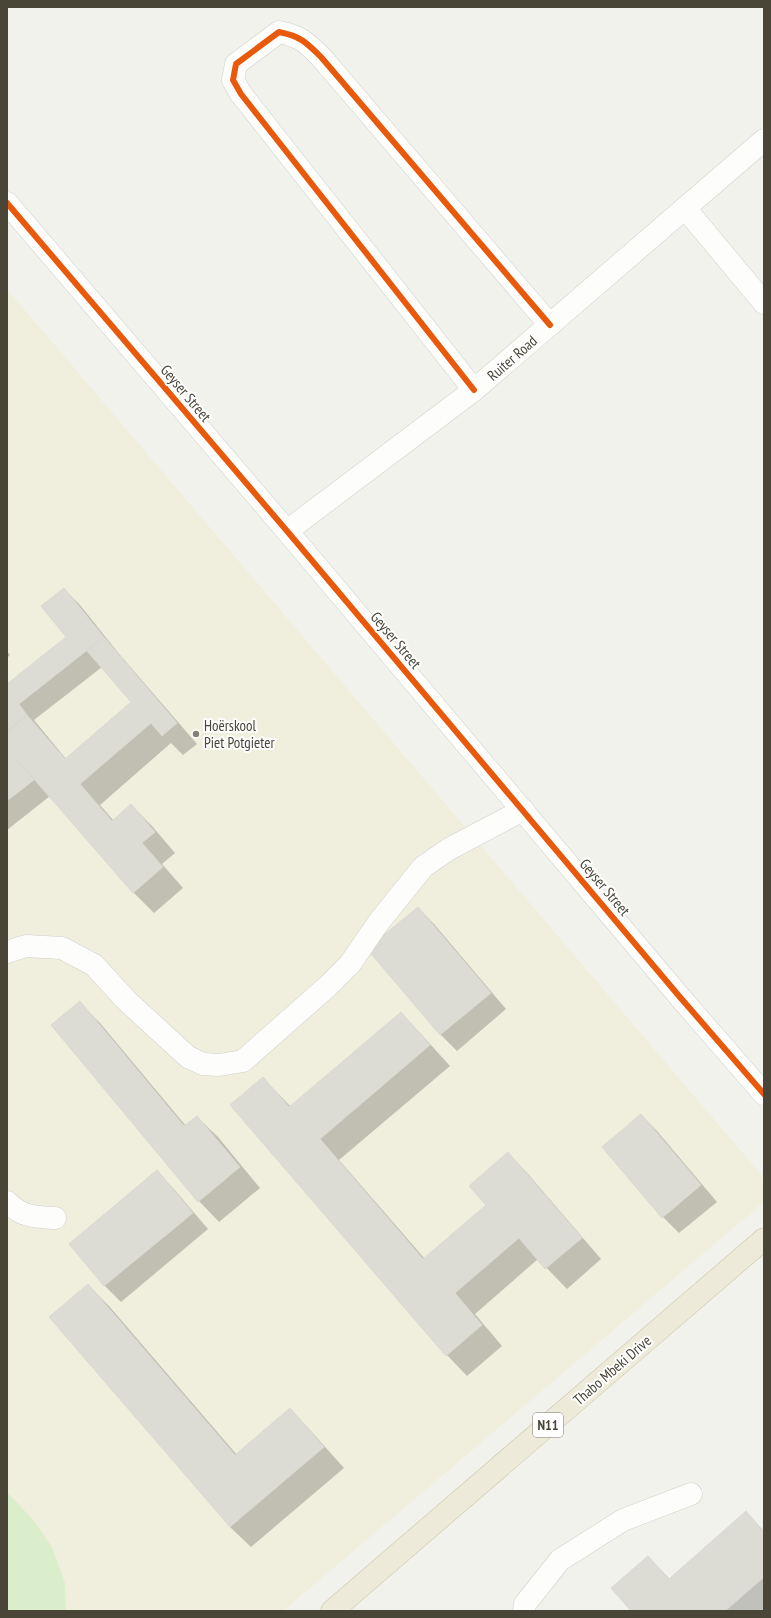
<svg xmlns="http://www.w3.org/2000/svg" width="771" height="1618" viewBox="0 0 771 1618" font-family="'PT Sans Narrow',sans-serif">
<rect width="100%" height="100%" fill="#f2f2ec"/>
<polygon fill="#f0efde" points="7,289 764,1178 764,1202 283,1611 7,1611"/>
<polygon fill="#daeecc" points="7,1492 34,1521 52,1547 65,1583 66,1611 7,1611"/>
<g fill="#0003" fill-rule="evenodd">
<path d="M64 589 80 605 120 655 197 744 183 755 171 743 100 805 114 821 131 805 152 826 175 853 162 864 183 888 154 913 133 892 50 796 7 830V685L68 637ZM102 667 132 702 66 759 34 720Z"/>
<polygon points="7,651 10,655 7,658"/>
<polygon points="418,908 434,924 506,1009 457,1051 441,1035 369,949"/>
<polygon points="80,1003 100,1023 186,1126 197,1117 218,1137 260,1188 219,1222 199,1201"/>
<polygon points="401,1013 421,1034 450,1066 339,1160 425,1259 487,1206 508,1153 528,1174 601,1259 567,1289 538,1259 475,1314 502,1346 467,1376 447,1355 263,1078 291,1107"/>
<polygon points="641,1115 657,1131 717,1202 679,1233 663,1217 603,1147"/>
<polygon points="157,1172 173,1188 208,1229 121,1302 105,1286 70,1244"/>
<polygon points="88,1285 109,1306 237,1455 290,1409 310,1430 344,1468 251,1547 230,1527"/>
<polygon points="746,1513 764,1531 764,1611 633,1611 648,1557 670,1579"/>
</g>
<g fill="#dcdbd4" stroke="#dad9d2">
<polygon points="64,588 104,637 19,704 27,715 7,731 7,684 66,637 41,606"/>
<polygon points="104,637 177,723 162,736 151,723 80,784 112,821 131,804 155,832 142,843 163,867 133,893 7,748 7,732 27,715 65,759 131,702 87,651"/>
<polygon points="7,748 34,780 7,801"/>
<polygon points="418,907 491,993 440,1035 367,949"/>
<polygon points="80,1001 184,1126 197,1116 240,1167 198,1202 51,1025"/>
<polygon points="401,1012 430,1045 320,1139 423,1259 486,1205 469,1186 508,1152 582,1238 545,1269 519,1238 455,1293 482,1325 446,1356 230,1105 263,1077 289,1107"/>
<polygon points="641,1114 701,1185 662,1218 602,1147"/>
<polygon points="157,1170 193,1213 104,1286 69,1244"/>
<polygon points="88,1284 235,1455 290,1408 324,1447 230,1527 49,1317"/>
<polygon points="746,1511 764,1532 764,1577 725,1611 631,1611 611,1588 648,1556 669,1579"/>
</g>
<g fill="none" stroke-linecap="round" stroke-linejoin="round">
<g stroke="#d0d0ca" stroke-width="23">
<g id="minor">
<polyline points="7,203 287,531 679,996 764,1094"/>
<polyline points="685,208 764,303"/>
<path d="M474 390 241 94 233 80 236 64 279 32C300 36 306 42 321 57L550 325"/>
<polyline points="287,531 474,390 764,140"/>
<polyline points="7,952 26,946 62,948 94,965 127,1001 188,1057 203,1064 219,1065 243,1061 329,985 350,964 378,923 423,867 449,849 523,810"/>
<path d="M7 1202C22 1217 34 1217 55 1218"/>
<polyline points="524,1611 525,1604 560,1560 623,1520 691,1494"/>
</g>
</g>
<g stroke="#cac4a7" stroke-width="23">
<polyline id="highway" points="332,1611 764,1239"/>
</g>
<use href="#minor" stroke="#fdfdfc" stroke-width="22"/>
<use href="#highway" stroke="#edead9" stroke-width="22"/>
<g stroke="#fff" stroke-width="8">
<g id="cycleway">
<polyline points="7,203 287,531 679,996 764,1094"/>
<path d="M474 390 241 94 233 80 236 64 279 32C300 36 306 42 321 57L550 325"/>
</g>
</g>
<use href="#cycleway" stroke="#e8590c" stroke-width="6"/>
</g>
<circle fill="#848276" stroke="#fff" stroke-width="1.5" cx="196" cy="734" r="4"/>
<g text-anchor="middle" dominant-baseline="central" stroke-width="4" stroke-linejoin="round" paint-order="stroke">
<rect fill="#fff" stroke="#807d73" stroke-width="1" x="533" y="1413" width="30" height="24" rx="3"/>
<g font-size="14" font-weight="bold" fill="#494537">
<text x="548" y="1425">N11</text>
</g>
<g font-size="15" fill="#494537" stroke="#fff">
<text transform="translate(512 358) rotate(-41)">Ruiter Road</text>
<text transform="translate(186 393) rotate(50)">Geyser Street</text>
<text transform="translate(396 640) rotate(50)">Geyser Street</text>
<text transform="translate(605 887) rotate(50)">Geyser Street</text>
<text transform="translate(612 1370) rotate(-41)">Thabo Mbeki Drive</text>
</g>
<g font-size="15" fill="#494537" stroke="#fff" text-anchor="start">
<text x="204" y="725">Hoërskool<tspan x="204" dy="17">Piet Potgieter</tspan></text>
</g>
</g>
<rect width="771" height="1618" fill="none" stroke="#494537" stroke-width="16"/>
</svg>
